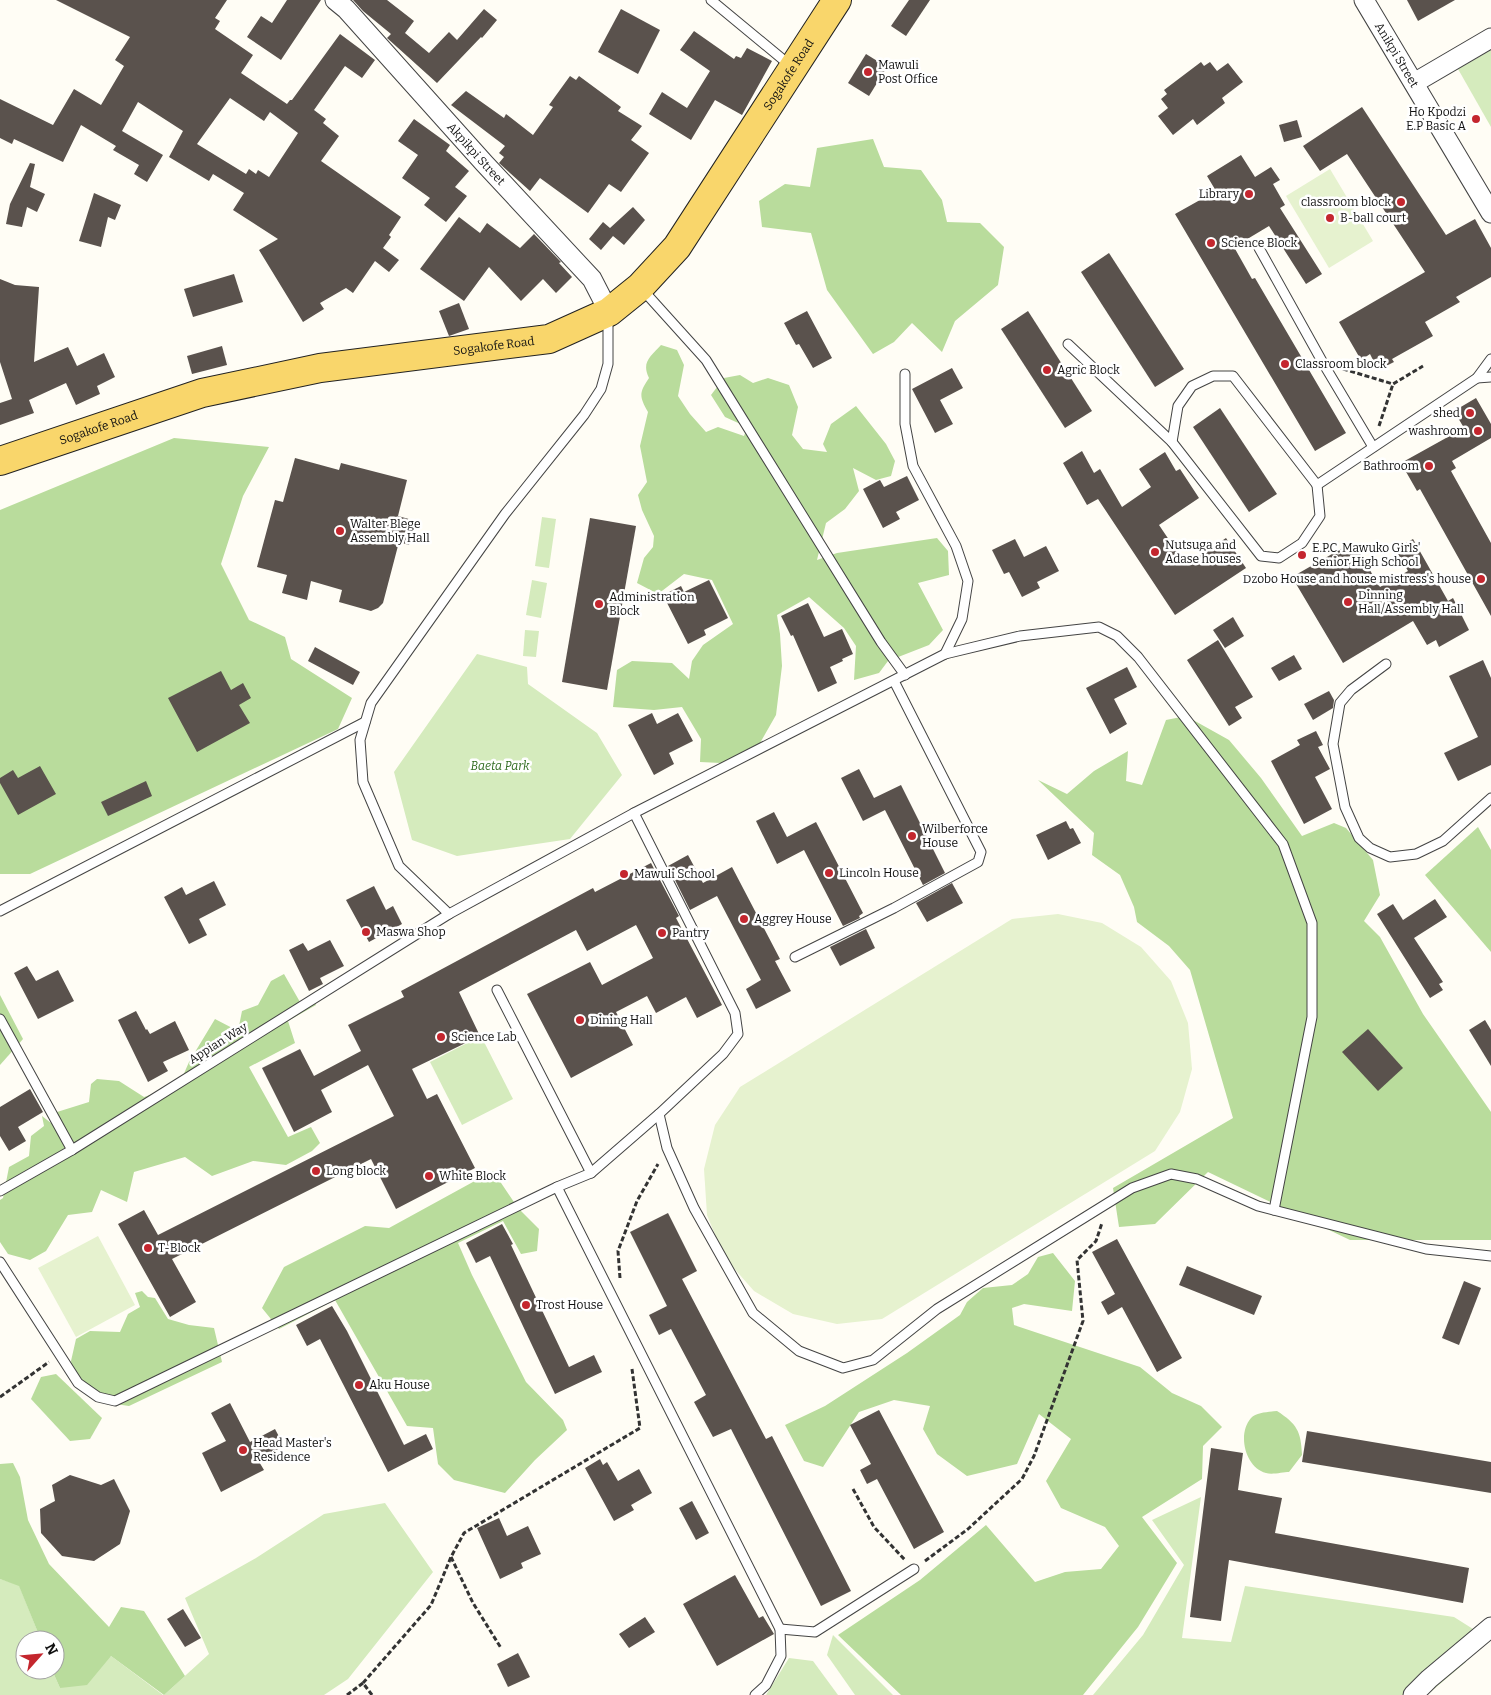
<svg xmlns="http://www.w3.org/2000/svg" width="1491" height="1695" viewBox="0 0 1491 1695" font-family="Bitter,serif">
<rect width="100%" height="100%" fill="#fffdf5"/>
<g fill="#d5ebbd">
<polygon points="1491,50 1491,127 1458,69"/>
<polygon points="542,517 556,519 549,568 535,566"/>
<polygon points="532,580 547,583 541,618 526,615"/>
<polygon points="525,630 539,631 536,657 523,656"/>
<polygon points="477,654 527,667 528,684 597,733 622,775 570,839 457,856 412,840 394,772"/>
<polygon points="481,1036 513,1099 462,1125 430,1062"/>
<polygon points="1201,1497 1182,1638 1231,1642 1245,1586 1454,1617 1473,1629 1466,1662 1427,1695 1093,1695 1143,1635 1184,1565 1152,1520"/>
<polygon points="385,1503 433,1572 348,1679 324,1695 164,1695 209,1654 185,1598 256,1558 324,1514"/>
<polygon points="0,1579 19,1585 41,1640 25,1640 25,1670 52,1670 60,1688 111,1656 163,1695 0,1695"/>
<polygon points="833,1635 893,1695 855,1695 827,1655"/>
<polygon points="789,1658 813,1661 838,1695 766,1695"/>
</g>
<g fill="#b9dc9c">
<polygon points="873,139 884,167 921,170 942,200 947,222 980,223 1004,247 998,285 955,321 942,352 912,323 894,342 873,354 827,290 811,233 762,227 759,201 785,184 810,187 817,148"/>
<path d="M661 345 677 350 684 365 678 396 690 414 706 432 718 427 744 436 747 427 725 417 711 395 724 378 740 375 753 383 768 378 789 385 798 407 792 435 803 449 827 452 823 444 831 424 856 406 886 444 895 461 891 476 876 480 853 468 859 491 845 509 826 523 817 560 837 553 937 538 948 551 949 575 918 583 943 630 929 645 888 661 879 673 854 680 856 646 844 628 809 597 777 615 780 634 782 666 776 715 760 743 721 763 700 762 701 739 682 707 654 710 613 707 617 670 632 661 672 663 689 679 692 661 703 645 733 624 712 580 684 574 658 594 637 583 644 558 653 547 654 536 642 510 638 495 647 482 640 446 648 412C639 396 639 393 649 378 641 362 651 356 661 345Z"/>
<polygon points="174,438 269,447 243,496 221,564 249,620 285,637 291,659 352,698 338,729 30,874 0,874 0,510"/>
<polygon points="1186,716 1229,740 1261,778 1302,836 1334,823 1346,828 1373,860 1380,895 1364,921 1380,937 1423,1014 1491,1112 1491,1240 1350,1240 1208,1172 1155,1224 1119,1227 1113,1188 1233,1118 1190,970 1169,946 1137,922 1134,907 1120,875 1092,855 1094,833 1038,780 1067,794 1094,771 1128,751 1126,781 1142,785 1166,720"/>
<polygon points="1478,827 1491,850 1491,952 1425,875"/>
<polygon points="284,974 300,1002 312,995 316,1005 288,1021 295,1043 249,1067 288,1137 311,1127 320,1143 312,1151 286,1165 253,1161 212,1176 185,1157 134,1172 127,1202 101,1190 92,1212 68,1215 46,1251 30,1260 8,1254 0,1242 0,1200 3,1198 9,1167 29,1156 31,1136 44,1126 42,1116 51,1123 57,1112 89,1102 91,1084 97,1079 119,1081 144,1097 179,1085 189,1062 215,1019 238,1031 242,1011 258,1005 271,981"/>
<polygon points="0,995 23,1039 0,1065"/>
<polygon points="493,1171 518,1208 539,1229 537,1251 521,1254 503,1221 458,1243 472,1275 526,1382 563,1420 567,1430 535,1460 505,1493 454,1480 438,1464 433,1428 407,1426 335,1300 279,1329 262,1308 284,1267 365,1226 389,1228"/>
<polygon points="1053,1253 1075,1281 1072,1311 1024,1304 1012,1308 1014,1325 1140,1367 1172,1393 1201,1406 1222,1427 1203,1446 1202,1479 1142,1517 1177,1563 1138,1627 1083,1695 901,1695 838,1635 920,1580 986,1525 1035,1582 1065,1572 1101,1569 1119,1546 1105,1527 1061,1508 1046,1481 1071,1439 1039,1414 1017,1464 967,1476 937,1454 923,1429 930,1406 894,1400 859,1412 823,1467 804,1461 785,1425 825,1406 907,1353 960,1315 967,1302 983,1288 1012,1285 1028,1274 1038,1257"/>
<polygon points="142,1291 148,1297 155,1298 168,1319 189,1325 214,1328 222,1362 129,1406 101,1402 75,1384 71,1361 76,1339 90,1331 120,1332 128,1314 140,1307 135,1293"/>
<polygon points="56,1374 102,1418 90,1439 70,1441 31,1399 41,1377"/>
<path d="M1277 1411C1297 1424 1301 1431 1302 1455L1289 1472C1283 1472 1272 1475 1266 1473 1245 1467 1237 1434 1251 1418 1257 1412 1269 1412 1277 1411Z"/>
<polygon points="13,1463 20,1477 28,1520 49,1564 109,1627 121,1607 144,1611 185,1676 164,1695 111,1656 87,1685 60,1688 52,1670 55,1670 55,1640 41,1640 19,1586 0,1579 0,1464"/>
</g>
<g fill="#e6f2cf">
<polygon points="1330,169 1373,241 1329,268 1286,196"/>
<polygon points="1058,914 1102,923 1141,947 1171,981 1188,1023 1192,1069 1180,1112 1155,1151 882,1319 837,1324 793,1314 754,1291 724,1257 707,1215 704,1169 715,1125 740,1087 1012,919"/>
<polygon points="98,1236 135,1305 76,1337 38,1268"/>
</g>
<g fill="#5a524d" fill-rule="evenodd">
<path d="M56 0H227L215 18 220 21 215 29 253 55 241 73 287 104 290 100H292L340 34 375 60 362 78 345 66 314 110 326 119 323 123 339 136 321 161 401 217 389 235 391 237 383 248 399 260 389 272 375 261 353 293 346 288 320 303 324 309 303 322 259 250 278 239 233 210 244 193 213 174 209 181 169 157 183 131 138 102 122 131 163 155 147 182 134 174 139 165 113 150 116 146 81 125 63 162 14 139 12 144 0 138V99L53 125 74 89 101 105 124 66 115 60 130 37ZM230 98 264 121 270 112 298 133 269 177 258 170 256 174 249 169 246 174 197 144Z"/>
<polygon points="287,0 321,0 281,60 247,37 261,16 272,23"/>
<polygon points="353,0 387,0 414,21 405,33 429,53 449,32 457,40 484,9 497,20 482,38 481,37 437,83 387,38 391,34 363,11"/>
<polygon points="909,0 930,0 906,36 891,26"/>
<polygon points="1407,0 1455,0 1418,21"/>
<polygon points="621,9 660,30 638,74 598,52"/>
<polygon points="694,31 734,59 736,56 741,58 747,48 772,61 742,115 715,100 691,140 649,114 662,92 687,108 710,71 680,50"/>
<polygon points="866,54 887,67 869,96 848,83"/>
<polygon points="1201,62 1204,66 1210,62 1217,71 1228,63 1243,82 1222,98 1225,103 1197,125 1193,119 1173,135 1158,116 1168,108 1161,99 1167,94 1164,90"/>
<polygon points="570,76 576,80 579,76 621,107 618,111 642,126 631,140 649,153 621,192 609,184 588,213 540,178 530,191 499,163 504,157 499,153 505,146 451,105 466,91 504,118 506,114 533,135 553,107 549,105"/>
<polygon points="1362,107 1446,235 1475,219 1491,248 1491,277 1456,297 1460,302 1425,322 1433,336 1392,359 1394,362 1378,370 1370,354 1361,360 1339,322 1425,272 1347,154 1320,171 1303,146"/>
<polygon points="414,119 450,145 446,151 469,171 455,187 467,196 446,222 424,205 430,198 402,178 418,155 398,141"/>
<polygon points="1297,120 1302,137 1284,142 1279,125"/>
<polygon points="1241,155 1255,177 1271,167 1280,180 1273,184 1285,205 1280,208 1322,274 1306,284 1269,226 1234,247 1252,279 1255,278 1346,433 1315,451 1175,214 1216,191 1207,176"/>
<polygon points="30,163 35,164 30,187 45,194 37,212 27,207 22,227 6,224 10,204"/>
<polygon points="94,193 121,205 115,220 108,217 101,247 79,241"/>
<polygon points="633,207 645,220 624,245 613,236 601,250 589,239 603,222 610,228"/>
<polygon points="459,217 480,233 487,223 520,248 534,234 561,262 559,263 572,277 556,293 543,279 521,301 489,267 464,301 420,269"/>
<polygon points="1109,253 1184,369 1155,387 1081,272"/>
<polygon points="234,274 243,302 193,317 184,289"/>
<polygon points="0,279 15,285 39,287 34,362 68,347 77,366 104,353 115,377 97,386 100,394 76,405 66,383 29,400 34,413 0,425 0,403 12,399 0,362"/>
<polygon points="459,303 469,329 449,336 439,311"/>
<polygon points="807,311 832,358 813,368 799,344 796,345 784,323"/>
<polygon points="1028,311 1092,411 1065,428 1001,329"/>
<polygon points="222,346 227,365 192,374 187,356"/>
<polygon points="952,368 963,388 940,400 953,424 935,433 912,389"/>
<polygon points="1476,398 1491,424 1491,438 1452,461 1456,468 1451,471 1491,543 1491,616 1420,489 1417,491 1401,463 1464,428 1454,411"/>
<polygon points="1220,408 1277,494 1249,512 1193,427"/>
<polygon points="1082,451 1094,473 1100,469 1122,507 1151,487 1139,469 1165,452 1176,471 1180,469 1199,498 1159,525 1186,565 1226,538 1246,568 1175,615 1098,499 1087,505 1063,463"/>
<polygon points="295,458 339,470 341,463 407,480 398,516 416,521 409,545 399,542 383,603 378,608 371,611 339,602 342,590 311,581 307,600 282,593 287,575 257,567 275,500 283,502"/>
<polygon points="907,476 919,500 896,512 900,519 883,528 863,489 880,480 884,487"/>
<polygon points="590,518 636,526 607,690 562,682"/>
<polygon points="1015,539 1024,557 1046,546 1059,571 1037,582 1040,588 1022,597 1009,572 1004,574 992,550"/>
<polygon points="1413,539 1448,601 1453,598 1469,630 1439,647 1436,640 1427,645 1413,621 1343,663 1292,577 1353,542 1380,587 1408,571 1395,549"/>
<polygon points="709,580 728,618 704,630 706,635 688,644 663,595 681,586 684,592"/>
<polygon points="808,603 824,637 842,629 853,654 842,659 843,661 830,667 837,683 818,692 793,635 791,636 781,616"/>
<polygon points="1233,617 1244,636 1225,648 1213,630"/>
<polygon points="1218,640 1253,697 1235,707 1242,718 1229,726 1187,660"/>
<polygon points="315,647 360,672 353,685 308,661"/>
<polygon points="1294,655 1302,669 1279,681 1271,668"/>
<polygon points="1483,660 1491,678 1491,765 1458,781 1444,753 1478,737 1449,676"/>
<polygon points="1127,667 1137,687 1114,699 1127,724 1110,734 1086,688"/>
<polygon points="221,671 231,690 243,683 251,698 239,705 250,723 197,752 168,698"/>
<polygon points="1329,691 1334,700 1333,708 1313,720 1304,704"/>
<polygon points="652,713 657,724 678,713 693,741 669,753 674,764 654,775 628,725"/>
<polygon points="1316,731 1323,745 1318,747 1330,769 1315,777 1332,809 1304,824 1271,761 1300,745 1297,740"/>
<polygon points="40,766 56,794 18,815 0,783 0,778 13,770 18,778"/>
<polygon points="859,769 874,798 901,785 945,873 923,885 885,810 863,821 841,778"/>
<polygon points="146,781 152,796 108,816 101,802"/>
<polygon points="774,812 787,837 816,822 863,913 859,916 860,918 843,926 804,850 777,864 756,821"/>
<polygon points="1066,821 1070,829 1073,828 1081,843 1048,860 1036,835"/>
<polygon points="688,855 703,883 732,867 780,959 775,961 791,991 756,1009 746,989 761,980 717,896 690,910 668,866"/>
<polygon points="651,863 679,916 676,918 722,1005 697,1018 686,997 656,1013 647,996 616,1012 633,1045 571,1078 527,994 590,962 602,985 653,958 636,925 587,951 576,930 459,992 480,1036 412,1069 427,1099 437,1094 475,1168 396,1209 371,1159 172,1259 196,1302 170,1317 118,1224 144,1210 158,1235 394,1116 368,1065 321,1090 332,1112 294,1132 262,1068 300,1049 314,1076 361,1051 348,1025 404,997 401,991 593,888 595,892"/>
<polygon points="214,881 226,905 199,919 207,935 189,944 164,897 182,887 186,895"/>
<polygon points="952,883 963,903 927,922 916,903"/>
<polygon points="374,886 386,910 393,906 402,924 369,942 346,900"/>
<polygon points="1435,899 1447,917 1414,938 1443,982 1439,984 1443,990 1430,998 1377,914 1393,904 1403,920"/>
<polygon points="866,929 875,948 840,966 830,947"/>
<polygon points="330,940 344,966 320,978 323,984 309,991 289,950 303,943 308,951"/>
<polygon points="27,966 36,981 58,970 74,1001 38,1019 14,973"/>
<polygon points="136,1011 146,1030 147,1029 150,1034 175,1021 189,1050 163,1062 168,1071 148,1082 118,1020"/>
<polygon points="1485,1020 1491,1030 1491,1066 1469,1030"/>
<polygon points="1368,1029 1403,1068 1378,1091 1342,1052"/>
<polygon points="30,1089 43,1112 18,1127 26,1141 9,1151 0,1136 0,1107"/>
<polygon points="668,1213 697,1271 682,1279 766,1439 772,1436 851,1591 821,1606 731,1429 713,1437 694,1402 706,1395 671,1329 659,1335 649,1315 667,1306 630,1232"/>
<polygon points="502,1224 513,1244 511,1245 569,1367 594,1355 602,1372 555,1394 490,1256 476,1263 466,1243"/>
<polygon points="1117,1239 1182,1358 1157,1372 1122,1307 1108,1315 1101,1302 1115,1294 1092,1252"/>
<polygon points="1187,1266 1262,1296 1254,1315 1179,1285"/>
<polygon points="1464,1281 1481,1288 1459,1345 1442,1338"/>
<polygon points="332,1306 347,1331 404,1445 426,1434 433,1449 388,1472 320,1339 307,1346 296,1325"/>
<polygon points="230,1403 250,1442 275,1429 284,1446 258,1460 264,1470 221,1492 202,1453 226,1441 211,1413"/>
<polygon points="879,1410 944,1532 914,1549 877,1479 867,1484 860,1470 871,1464 850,1425"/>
<polygon points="1307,1431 1491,1462 1491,1493 1302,1462"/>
<polygon points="1211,1448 1243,1453 1238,1490 1282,1498 1275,1533 1469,1568 1463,1603 1229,1560 1221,1621 1190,1617"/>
<polygon points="600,1459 603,1465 607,1462 618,1481 639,1469 652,1493 631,1505 634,1510 614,1521 585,1468"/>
<polygon points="70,1475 101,1485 114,1479 130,1511 120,1544 94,1561 62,1556 41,1533 40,1509 55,1501 52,1485"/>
<polygon points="692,1501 709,1533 696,1540 679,1508"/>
<polygon points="499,1518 507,1536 528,1526 541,1554 521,1563 523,1568 500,1579 477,1528"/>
<polygon points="735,1575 759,1618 763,1616 774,1634 717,1666 683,1604"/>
<polygon points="183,1609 201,1638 185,1647 167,1619"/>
<polygon points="645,1617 655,1632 629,1648 619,1634"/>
<polygon points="518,1653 530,1677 508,1687 497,1664"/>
</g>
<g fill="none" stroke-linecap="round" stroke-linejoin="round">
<g stroke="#444" stroke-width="11">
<g id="service">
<polyline points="711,0 792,67"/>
<polyline points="1259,248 1323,363 1373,447"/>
<polyline points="642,289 706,360 881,642 905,675"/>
<polyline points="608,317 608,364 601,389 584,415 505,514 371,703 360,740 363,782 399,866 449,914 634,813 945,654 1020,636 1099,627 1117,636 1138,657 1283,844 1312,923 1312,1017 1274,1210"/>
<polyline points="1068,344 1172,442 1178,406 1192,386 1213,376 1233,376 1317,485 1477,378 1491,359"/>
<polyline points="905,374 905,424 913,466 956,546 968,581 962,619 945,654"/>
<polyline points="1477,378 1491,377"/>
<polyline points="1172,442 1261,556 1279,558 1302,543 1320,516 1317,485"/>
<polyline points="1386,664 1351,690 1340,703 1333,744 1345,807 1359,838 1370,848 1390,857 1416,854 1443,841 1491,798"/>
<polyline points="634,813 735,1013 738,1034 723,1054 659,1114 591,1173 557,1187 780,1629 781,1656 766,1685 755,1695"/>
<polyline points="0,911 365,722"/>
<polyline points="795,957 894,908 978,862 981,852 894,681"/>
<polyline points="497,990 591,1173"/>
<polyline points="0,1019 72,1150"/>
<polyline points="659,1114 667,1148 694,1208 753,1313 799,1351 843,1368 873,1360 937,1309 1132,1188 1171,1174 1197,1179 1258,1206 1426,1249 1491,1256"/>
<polyline points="0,1191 72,1150 449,914"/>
<polyline points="0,1262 78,1383 98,1397 115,1401 557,1187"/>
<polyline points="780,1629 815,1632 914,1569"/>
</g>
</g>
<g stroke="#444" stroke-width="21">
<g id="minor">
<path id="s1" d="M335 0 346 9 484 163 592 279 609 312"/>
<path id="s2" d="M1364 0 1491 213"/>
<polyline points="1414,83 1491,38"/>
<polyline points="1413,1695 1429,1679 1491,1627"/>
</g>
</g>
<g stroke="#222" stroke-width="30">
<g id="primary">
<path id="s3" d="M0 461 202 393 320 368 549 339 609 312 640 287 677 247 837 0"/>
</g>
</g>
<g stroke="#333" stroke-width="3" stroke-dasharray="5 2.5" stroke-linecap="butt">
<polyline points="1343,369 1393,384 1423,366"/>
<polyline points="1379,426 1393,384"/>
<polyline points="620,1278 618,1251 637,1201 658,1164"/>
<polyline points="0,1397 49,1362"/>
<polyline points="853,1489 874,1527 905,1560"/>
<polyline points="451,1557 473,1603 501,1648"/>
<polyline points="925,1561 968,1529 1022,1479 1034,1456 1083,1321 1077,1260 1096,1241 1102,1223"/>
<polyline points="347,1695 363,1683"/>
<polyline points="372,1695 363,1683 431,1605 451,1557 464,1533 640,1428 632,1369"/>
</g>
<use href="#service" stroke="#fff" stroke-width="9"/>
<use href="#minor" stroke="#fff" stroke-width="19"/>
<use href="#primary" stroke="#f9d66b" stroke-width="28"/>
</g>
<g fill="#c4262e" stroke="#fff" stroke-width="2">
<circle cx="868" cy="72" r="5"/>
<circle cx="1476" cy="119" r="5"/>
<circle cx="1249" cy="194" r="5"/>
<circle cx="1401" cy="202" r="5"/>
<circle cx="1330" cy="218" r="5"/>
<circle cx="1211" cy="243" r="5"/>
<circle cx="1285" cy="364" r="5"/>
<circle cx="1047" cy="370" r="5"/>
<circle cx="1470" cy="413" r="5"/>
<circle cx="1478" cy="431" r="5"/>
<circle cx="1429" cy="466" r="5"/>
<circle cx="340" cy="531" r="5"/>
<circle cx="1155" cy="552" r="5"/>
<circle cx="1302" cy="555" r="5"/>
<circle cx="1481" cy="579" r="5"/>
<circle cx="1348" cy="602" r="5"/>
<circle cx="599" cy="604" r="5"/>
<circle cx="912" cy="836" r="5"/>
<circle cx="829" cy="873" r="5"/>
<circle cx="624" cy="874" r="5"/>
<circle cx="744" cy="919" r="5"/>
<circle cx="366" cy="932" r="5"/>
<circle cx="662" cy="933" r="5"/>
<circle cx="580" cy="1020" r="5"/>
<circle cx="441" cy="1037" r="5"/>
<circle cx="316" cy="1171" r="5"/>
<circle cx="429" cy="1176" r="5"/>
<circle cx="148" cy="1248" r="5"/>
<circle cx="526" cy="1305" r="5"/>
<circle cx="359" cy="1385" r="5"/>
<circle cx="243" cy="1450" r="5"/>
</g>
<g text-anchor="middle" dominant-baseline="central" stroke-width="5" stroke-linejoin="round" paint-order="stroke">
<g font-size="12" fill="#111" stroke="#fff">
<text stroke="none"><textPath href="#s2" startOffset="64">Anikpi Street</textPath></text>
<text stroke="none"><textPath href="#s3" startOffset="930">Sogakofe Road</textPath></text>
<text stroke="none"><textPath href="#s1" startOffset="209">Akpikpi Street</textPath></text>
<text stroke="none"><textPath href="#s3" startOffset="509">Sogakofe Road</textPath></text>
<text stroke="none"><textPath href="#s3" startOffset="104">Sogakofe Road</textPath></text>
<text transform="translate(218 1043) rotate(-32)">Appian Way</text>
</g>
<g font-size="12" fill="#111" stroke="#fff" text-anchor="start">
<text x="878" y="65">Mawuli<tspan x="878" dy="14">Post Office</tspan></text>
<text x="1466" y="112" text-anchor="end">Ho Kpodzi<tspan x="1466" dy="14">E.P Basic A</tspan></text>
<text x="1239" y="194" text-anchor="end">Library</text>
<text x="1391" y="202" text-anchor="end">classroom block</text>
<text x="1340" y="218">B-ball court</text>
<text x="1221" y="243">Science Block</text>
<text x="1295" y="364">Classroom block</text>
<text x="1057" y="370">Agric Block</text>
<text x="1460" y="413" text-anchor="end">shed</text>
<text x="1468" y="431" text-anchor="end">washroom</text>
<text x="1419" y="466" text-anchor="end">Bathroom</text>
<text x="350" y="524">Walter Blege<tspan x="350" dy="14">Assembly Hall</tspan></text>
<text x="1165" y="545">Nutsuga and<tspan x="1165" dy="14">Adase houses</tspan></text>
<text x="1312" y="548">E.P.C. Mawuko Girls'<tspan x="1312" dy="14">Senior High School</tspan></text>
<text x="1471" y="579" text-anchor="end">Dzobo House and house mistress's house</text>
<text x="1358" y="595">Dinning<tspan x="1358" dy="14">Hall/Assembly Hall</tspan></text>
<text x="609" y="597">Administration<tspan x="609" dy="14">Block</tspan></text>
<text x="922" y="829">Wilberforce<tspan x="922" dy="14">House</tspan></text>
<text x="839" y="873">Lincoln House</text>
<text x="634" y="874">Mawuli School</text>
<text x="754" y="919">Aggrey House</text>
<text x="376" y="932">Maswa Shop</text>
<text x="672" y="933">Pantry</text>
<text x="590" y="1020">Dining Hall</text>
<text x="451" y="1037">Science Lab</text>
<text x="326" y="1171">Long block</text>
<text x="439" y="1176">White Block</text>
<text x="158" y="1248">T-Block</text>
<text x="536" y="1305">Trost House</text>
<text x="369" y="1385">Aku House</text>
<text x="253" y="1443">Head Master's<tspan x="253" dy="14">Residence</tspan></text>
</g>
<g font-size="12" font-style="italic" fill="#2f6b1f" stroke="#fff">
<text x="500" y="766">Baeta Park</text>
</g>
</g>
<g transform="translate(40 1655) rotate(63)"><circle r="24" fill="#ffffff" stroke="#a0a0a0"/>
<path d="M0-4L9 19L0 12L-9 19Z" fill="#c4262e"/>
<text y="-8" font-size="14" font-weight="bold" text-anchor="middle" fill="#111111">N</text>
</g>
</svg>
